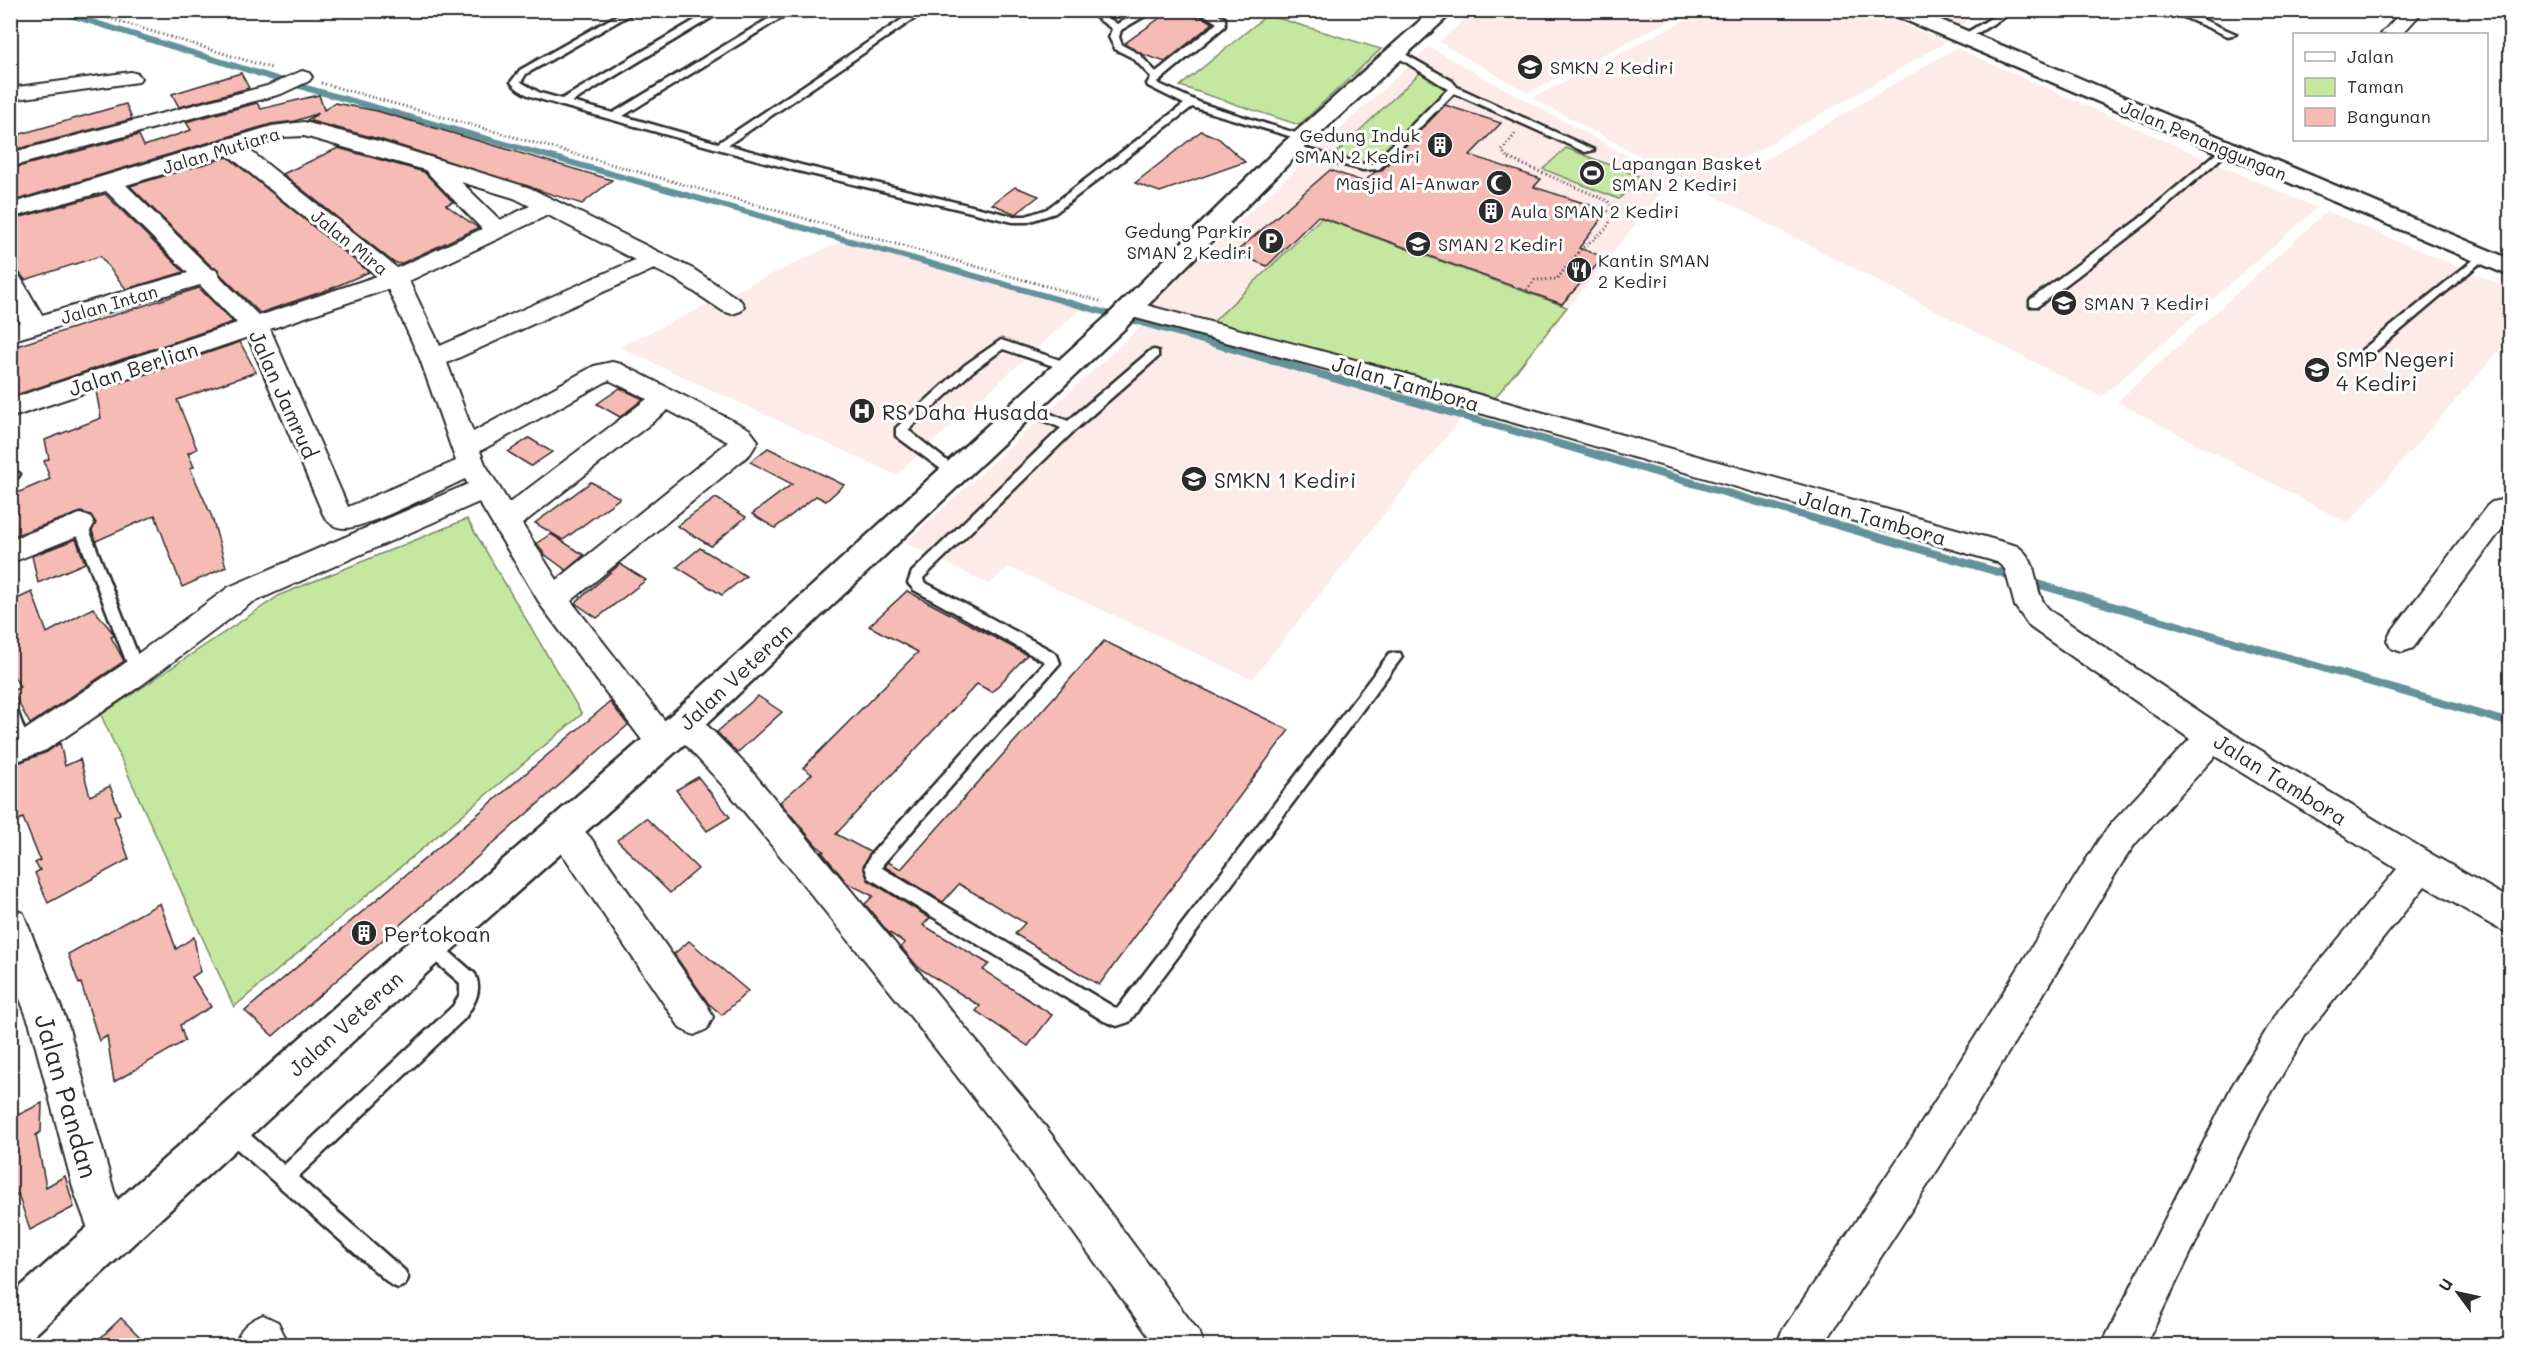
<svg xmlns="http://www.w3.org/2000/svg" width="2521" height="1356" viewBox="0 0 2521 1356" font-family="Mali,sans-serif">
<rect width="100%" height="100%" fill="#fff"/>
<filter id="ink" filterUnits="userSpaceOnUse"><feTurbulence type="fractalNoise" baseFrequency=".0167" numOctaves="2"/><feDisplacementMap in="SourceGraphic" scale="12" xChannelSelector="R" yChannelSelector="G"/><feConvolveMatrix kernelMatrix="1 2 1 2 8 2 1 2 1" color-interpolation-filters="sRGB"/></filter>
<g filter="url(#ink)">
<g fill="#fdebe9">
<polygon points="1474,11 1474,10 1689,11 1528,93 1439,42"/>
<polygon points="1703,11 1873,11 1946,42 1696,186 1532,98"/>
<polygon points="1925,11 1983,11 1961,25"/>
<polygon points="1429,47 1671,180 1491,405 1146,307"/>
<polygon points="1956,48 2317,208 2101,397 1709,193"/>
<polygon points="2327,211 2510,289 2510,338 2348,523 2117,402"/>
<polygon points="852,236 1084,306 896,475 619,347"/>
<polygon points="1147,321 1464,415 1252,679 1009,567 989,584 905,543"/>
</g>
<g fill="#c5e8a1" stroke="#788a66" stroke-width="1.5">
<polygon points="1267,15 1381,49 1299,125 1180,86"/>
<polygon points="1422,71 1448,90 1372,164 1333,156"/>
<polygon points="1566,148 1641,177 1619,199 1543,169"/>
<polygon points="1321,218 1567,307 1491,403 1211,324"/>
<polygon points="467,519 582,714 234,1007 101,715 280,595"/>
</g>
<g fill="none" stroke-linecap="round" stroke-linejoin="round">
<polyline stroke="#63929b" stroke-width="6" points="54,10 306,88 1195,338"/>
<g stroke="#63929b" stroke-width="8">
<polyline points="1189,336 2015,577"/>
<polyline points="2027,581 2510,723"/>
</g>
</g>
<g fill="#f7bbb6" stroke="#2b2b2b" stroke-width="1.5">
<polygon points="1171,10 1189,10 1213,23 1165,62 1142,54 1124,44"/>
<polygon points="241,73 249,88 179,107 172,94"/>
<polygon points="319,95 324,110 335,103 377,111 612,180 582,204 379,139 307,120 319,113 295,121 271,124 10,202 10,169 139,135 144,146 191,130 186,122 257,103 261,109"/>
<polygon points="126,104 132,119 10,151 10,137"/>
<polygon points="1445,105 1501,123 1470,155 1541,179 1534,187 1608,211 1579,248 1604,257 1562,304 1318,216 1267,266 1235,253 1330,170 1364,182 1375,172 1381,171"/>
<polygon points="1201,131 1218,138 1245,162 1160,192 1135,183"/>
<polygon points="338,148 424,172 453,202 446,205 478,228 400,264 393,262 283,174"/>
<polygon points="228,157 369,272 330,289 260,313 221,275 218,269 212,267 130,186"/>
<polygon points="1015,187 1039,196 1016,214 992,204"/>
<polygon points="105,194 184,272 126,289 100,256 25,280 10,261 10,220"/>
<polygon points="199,288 233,322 13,396 10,348"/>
<polygon points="240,342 256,372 177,400 197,449 188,453 194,467 190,468 212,517 226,567 182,587 155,515 96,541 92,531 96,523 91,515 81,512 10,537 10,496 50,479 44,461 49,459 45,440 101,418 96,391"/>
<polygon points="620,388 643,399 620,417 597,404"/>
<polygon points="529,438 552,452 531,466 508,452"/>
<polygon points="768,448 844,485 826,501 816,496 775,528 752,514 792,484 750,462"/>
<polygon points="591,482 620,498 563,540 535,523"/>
<polygon points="716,498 746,517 711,546 677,526"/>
<polygon points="551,534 584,555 566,570 544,554 537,543"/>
<polygon points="76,539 85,563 38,583 32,556"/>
<polygon points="700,548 746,576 722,595 677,567"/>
<polygon points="620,564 646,580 597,618 575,603"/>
<polygon points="907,591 1027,655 992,692 977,684 836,834 870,852 863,866 868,880 930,918 923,925 989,964 983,970 1052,1015 1028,1046 976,1011 980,1006 919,968 901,947 905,943 888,932 865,904 873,896 847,883 822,852 824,851 816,845 780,802 812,774 803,768 918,652 869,626"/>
<polygon points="32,592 47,633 93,608 113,633 114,636 111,637 124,661 30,724 12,691 20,687 10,669 10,602"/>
<polygon points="1104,641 1289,730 1099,985 1015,934 1025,923 959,884 943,902 885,867 888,862 901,869"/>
<polygon points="758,696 782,712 737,753 717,732"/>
<polygon points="610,702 628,725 273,1036 245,1011"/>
<polygon points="60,743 65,766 80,759 90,796 110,786 120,814 114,817 129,859 48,903 35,873 40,870 35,863 40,860 23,818 10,824 10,766 47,752"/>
<polygon points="698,777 730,817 707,831 676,790"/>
<polygon points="646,818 698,869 670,893 617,840"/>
<polygon points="160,903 176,949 194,937 200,972 192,977 211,1007 180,1025 185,1041 114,1082 107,1036 99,1041 81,983 79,984 68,954"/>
<polygon points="689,941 748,991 722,1015 708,1003 674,954"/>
<polygon points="42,1103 41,1132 36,1135 46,1187 65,1176 74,1207 30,1230 18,1194 10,1198 10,1119"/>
<polygon points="121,1318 149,1346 92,1346"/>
</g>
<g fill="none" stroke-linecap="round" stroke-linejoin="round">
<g stroke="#2b2b2b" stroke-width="5">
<g id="lane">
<path d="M626 10H638L526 74 521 82 540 93 562 99 712 10H724L572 102 613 113 783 10H794L623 116 718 143 916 10H927L728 145 801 165 1013 216H1026L1047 209 1184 104 1148 86 1147 84 1151 77 1133 58 1115 49 1109 37 1112 29 1086 10H1097L1117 24 1143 10H1155L1121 30 1119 37 1122 45 1139 54 1156 72 1217 23 1197 10H1210L1225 18V26L1157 83 1203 104 1308 137 1299 139 1192 107 1055 213 1027 222H1013L794 170 559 105C543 99 522 97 511 82L520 70Z"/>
<polygon points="2004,10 2016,10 1966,40 1958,38"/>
<polygon points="2167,10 2181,10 2236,34 2228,36"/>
<polygon points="1396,49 1452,81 1457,87 1594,150 1585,152 1454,93 1379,169 1363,170 1287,150 1286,148 1291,145 1363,164 1372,164 1376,161 1448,89 1393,54 1391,52"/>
<polygon points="2225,146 2230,149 2229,151 2147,223 2038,306 2030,306 2030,300 2139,219"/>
<polygon points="2482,253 2486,254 2486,258 2370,356 2362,356 2362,350"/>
<polygon points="1001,340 1072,364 1074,367 1068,371 1003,349 973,371 908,430 961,472 959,475 949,475 896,436 896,428 965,365"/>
<polygon points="1154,350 1158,351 1158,357 1075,430 923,578 924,582 1050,650 1057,655 1060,663 883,864 882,868 1117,1009 1390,653 1400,653 1402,657 1129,1022 1117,1026 1104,1021 869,878 865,867 871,854 1045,662 914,590 908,583 912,572 1061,428 1019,410 1017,407 1019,404 1027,404 1068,421 1150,351"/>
<polygon points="13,469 20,474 18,477 10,479 10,470"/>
<polygon points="80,519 87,524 144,671 142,675 132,675 130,671 73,524"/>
<polygon points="10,707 15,709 18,713 30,746 28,751 22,752 16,751 10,736"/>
<path d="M430 938 436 940 475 974C483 991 474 1004 465 1018L298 1177 405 1271 408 1278 405 1285 398 1288 391 1285 221 1135 219 1128 221 1121 228 1119 235 1121 284 1165 453 1006 460 994V983L424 952 421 946 424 940Z"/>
</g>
</g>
<g stroke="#2b2b2b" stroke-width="4">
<g id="street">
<polygon points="2403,10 2424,10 2402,34 2381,34"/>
<polygon points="302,71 309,73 312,77 309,81 281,94 10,167 10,153 267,86"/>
<polygon points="131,72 138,74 141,78 138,82 10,100 10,88"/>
<path d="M304 122 378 141 530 188 693 269 741 301 744 306 741 311 732 314 723 311 675 279 654 269 447 363 473 432 594 366 612 362 621 364 749 429 758 441 750 454 571 601 675 734 679 743 675 752 663 756 651 752 542 607 479 502 251 603 143 684 80 727 46 750 10 764V737L22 732 121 666 229 587 468 484 465 479C441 490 367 528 345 528 334 528 328 523 323 514L248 337 10 418V399L237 323 200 285 10 341V325L20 322 10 304V273L19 275 42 315 188 273 106 191 10 218V204L272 126ZM304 136 425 170 482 229 397 268 248 149 283 137ZM228 155 377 276 259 316 219 276 216 270 211 269 126 185ZM461 182 514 198 530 206 500 220ZM548 215 635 260 440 346 409 281ZM388 289 420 359 456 461 348 507 270 329ZM609 380 647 399 509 503 485 464 480 451ZM668 410 728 442 557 580 522 524Z"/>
<path d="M1130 301 1359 361 2017 546C2040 562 2032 583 2044 603 2047 608 2053 613 2058 616L2224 728 2433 855 2510 899V933L2497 928 2425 886 2305 1036 2260 1112 2145 1346H2101L2232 1086 2279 1010 2397 869 2215 756 2135 844 2122 863 1940 1166 1823 1346H1776L1782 1331 1912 1138 2098 841 2111 824 2190 739 2030 627 2015 606 2005 569 1997 562 1341 373 1121 314 1118 309 1121 304Z"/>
<polygon points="2510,498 2510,518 2413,648 2402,652 2391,648 2387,640 2391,632 2487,506 2492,502"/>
<polygon points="80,514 90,517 94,524 90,531 10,563 10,540"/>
<polygon points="685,710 696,714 749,768 1027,1102 1198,1331 1204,1346 1156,1346 999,1130 907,1012 725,788 674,732 669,723 674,714"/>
<polygon points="563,816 575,821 590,837 707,1005 713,1017 707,1029 694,1035 681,1029 566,859 551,841 546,831 551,821"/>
<polygon points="10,908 23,913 68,1025 114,1191 132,1235 126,1250 111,1256 96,1250 74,1191 30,1025 10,973"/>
<path d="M263 1315 278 1322 285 1337 281 1346H234C240 1329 246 1322 263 1315Z"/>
</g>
</g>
<g stroke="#2b2b2b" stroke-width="5">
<g id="secondary">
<polygon points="1432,10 1455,10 1299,153 1123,330 697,733 443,958 26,1343 10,1346 10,1296 417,934 673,713 1105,318 1283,143"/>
<polygon points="1888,10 1917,10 2510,259 2510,276 1891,14"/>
</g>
</g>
<g stroke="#2b2b2b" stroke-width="3" stroke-dasharray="1 3" stroke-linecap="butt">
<polyline points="82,10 271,68"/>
<polyline points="321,83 1103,302"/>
<polyline points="1515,134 1502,151 1508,158 1608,201 1615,212 1606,229 1581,249 1557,279 1535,280 1526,291"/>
</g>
<use href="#lane" fill="#fff" fill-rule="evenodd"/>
<use href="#street" fill="#fff" fill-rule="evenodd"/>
<use href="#secondary" fill="#fff" fill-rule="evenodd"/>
</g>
</g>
<defs>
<g id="school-disc" transform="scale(1.35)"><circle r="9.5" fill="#2b2b2b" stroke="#fff"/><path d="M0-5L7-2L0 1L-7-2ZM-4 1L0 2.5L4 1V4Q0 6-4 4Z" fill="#fff"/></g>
<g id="building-disc" transform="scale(1.35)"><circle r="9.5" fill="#2b2b2b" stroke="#fff"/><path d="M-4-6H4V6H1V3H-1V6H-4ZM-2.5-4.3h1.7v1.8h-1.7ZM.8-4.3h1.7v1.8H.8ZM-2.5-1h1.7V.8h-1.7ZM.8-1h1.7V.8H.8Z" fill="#fff"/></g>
<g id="stadium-disc" transform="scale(1.35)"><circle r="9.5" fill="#2b2b2b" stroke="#fff"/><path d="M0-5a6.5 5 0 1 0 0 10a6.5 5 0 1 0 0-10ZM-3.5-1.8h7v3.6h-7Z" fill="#fff"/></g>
<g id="mosque-disc" transform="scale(1.35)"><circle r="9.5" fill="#2b2b2b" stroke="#fff"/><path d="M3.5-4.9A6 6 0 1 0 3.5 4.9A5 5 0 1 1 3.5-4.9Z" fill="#fff"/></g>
<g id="parking-disc" transform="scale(1.35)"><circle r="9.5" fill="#2b2b2b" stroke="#fff"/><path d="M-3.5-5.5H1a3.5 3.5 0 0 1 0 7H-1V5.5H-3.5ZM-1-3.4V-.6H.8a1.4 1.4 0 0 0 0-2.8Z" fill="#fff"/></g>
<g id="restaurant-disc" transform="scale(1.35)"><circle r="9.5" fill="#2b2b2b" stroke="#fff"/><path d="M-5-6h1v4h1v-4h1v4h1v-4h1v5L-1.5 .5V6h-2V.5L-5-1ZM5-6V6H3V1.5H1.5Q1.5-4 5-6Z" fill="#fff"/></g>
<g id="hospital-disc" transform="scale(1.35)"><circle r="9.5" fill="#2b2b2b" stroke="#fff"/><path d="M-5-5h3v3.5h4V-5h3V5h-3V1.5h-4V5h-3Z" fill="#fff"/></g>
</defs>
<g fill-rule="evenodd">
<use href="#school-disc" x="1530" y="67"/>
<use href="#building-disc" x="1440" y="145"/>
<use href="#stadium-disc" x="1592" y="173"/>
<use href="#mosque-disc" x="1499" y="183"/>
<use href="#building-disc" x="1491" y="211"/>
<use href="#parking-disc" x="1271" y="241"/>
<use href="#school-disc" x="1418" y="244"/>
<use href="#restaurant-disc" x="1579" y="270"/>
<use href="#school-disc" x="2064" y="303"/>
<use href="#school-disc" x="2317" y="370"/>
<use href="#hospital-disc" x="862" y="411"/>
<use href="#school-disc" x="1194" y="479"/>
<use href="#building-disc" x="364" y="933"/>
</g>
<g text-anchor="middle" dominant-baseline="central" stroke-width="6" stroke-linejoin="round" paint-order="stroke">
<g font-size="18" fill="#2b2b2b" stroke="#fff" text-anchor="start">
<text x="1550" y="67">SMKN 2 Kediri</text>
<text x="1420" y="135" text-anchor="end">Gedung Induk<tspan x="1420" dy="21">SMAN 2 Kediri</tspan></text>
<text x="1612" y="163">Lapangan Basket<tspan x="1612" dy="21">SMAN 2 Kediri</tspan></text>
<text x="1480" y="183" text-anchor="end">Masjid Al-Anwar</text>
<text x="1510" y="211">Aula SMAN 2 Kediri</text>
<text x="1252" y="231" text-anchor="end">Gedung Parkir<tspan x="1252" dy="21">SMAN 2 Kediri</tspan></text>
<text x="1438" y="244">SMAN 2 Kediri</text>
<text x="1598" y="260">Kantin SMAN<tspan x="1598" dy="21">2 Kediri</tspan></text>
<text x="2084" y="303">SMAN 7 Kediri</text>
</g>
<g font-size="18" fill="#2b2b2b" stroke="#fff">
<text transform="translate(2204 140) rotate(23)">Jalan Penanggungan</text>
<text transform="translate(221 150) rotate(-17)">Jalan Mutiara</text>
<text transform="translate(350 242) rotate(39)">Jalan Mira</text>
<text transform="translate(109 304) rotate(-16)">Jalan Intan</text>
</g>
<g font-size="21" fill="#2b2b2b" stroke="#fff" text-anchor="start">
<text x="2336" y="358">SMP Negeri<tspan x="2336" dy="24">4 Kediri</tspan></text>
<text x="882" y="411">RS Daha Husada</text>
<text x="1214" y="479">SMKN 1 Kediri</text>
<text x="384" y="933">Pertokoan</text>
</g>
<g font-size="21" fill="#2b2b2b" stroke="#fff">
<text transform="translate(133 368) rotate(-18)">Jalan Berlian</text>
<text transform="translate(1406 383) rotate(16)">Jalan Tambora</text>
<text transform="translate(284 394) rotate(66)">Jalan Jamrud</text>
<text transform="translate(1873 517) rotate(16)">Jalan Tambora</text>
<text transform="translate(735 676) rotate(-43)">Jalan Veteran</text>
<text transform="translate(2281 779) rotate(32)">Jalan Tambora</text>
<text transform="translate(345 1023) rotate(-42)">Jalan Veteran</text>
</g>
<g font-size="26" fill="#2b2b2b" stroke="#fff">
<text transform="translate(67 1096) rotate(74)">Jalan Pandan</text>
</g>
</g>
<rect width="2521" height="1356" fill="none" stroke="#fff" stroke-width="36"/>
<rect x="18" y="18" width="2485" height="1320" fill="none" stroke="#2b2b2b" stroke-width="2" filter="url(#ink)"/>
<rect x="2293" y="33" width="195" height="108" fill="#ffffff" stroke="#aaaaaa" stroke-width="1.5"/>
<rect x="2305" y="52" width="30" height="9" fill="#ffffff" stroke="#aaaaaa" stroke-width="1.5"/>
<text x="2347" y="63" font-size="18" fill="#2b2b2b">Jalan</text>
<rect x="2305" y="78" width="30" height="18" fill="#c5e8a1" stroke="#aaaaaa" stroke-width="1.5"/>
<text x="2347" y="93" font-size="18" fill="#2b2b2b">Taman</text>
<rect x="2305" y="108" width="30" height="18" fill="#f7bbb6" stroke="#aaaaaa" stroke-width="1.5"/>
<text x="2347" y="123" font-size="18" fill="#2b2b2b">Bangunan</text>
<g transform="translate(2458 1293) rotate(303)" stroke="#ffffff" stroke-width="4.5" paint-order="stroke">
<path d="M0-4.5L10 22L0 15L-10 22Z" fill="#2b2b2b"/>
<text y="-9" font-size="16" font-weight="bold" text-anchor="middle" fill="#2b2b2b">U</text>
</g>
</svg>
